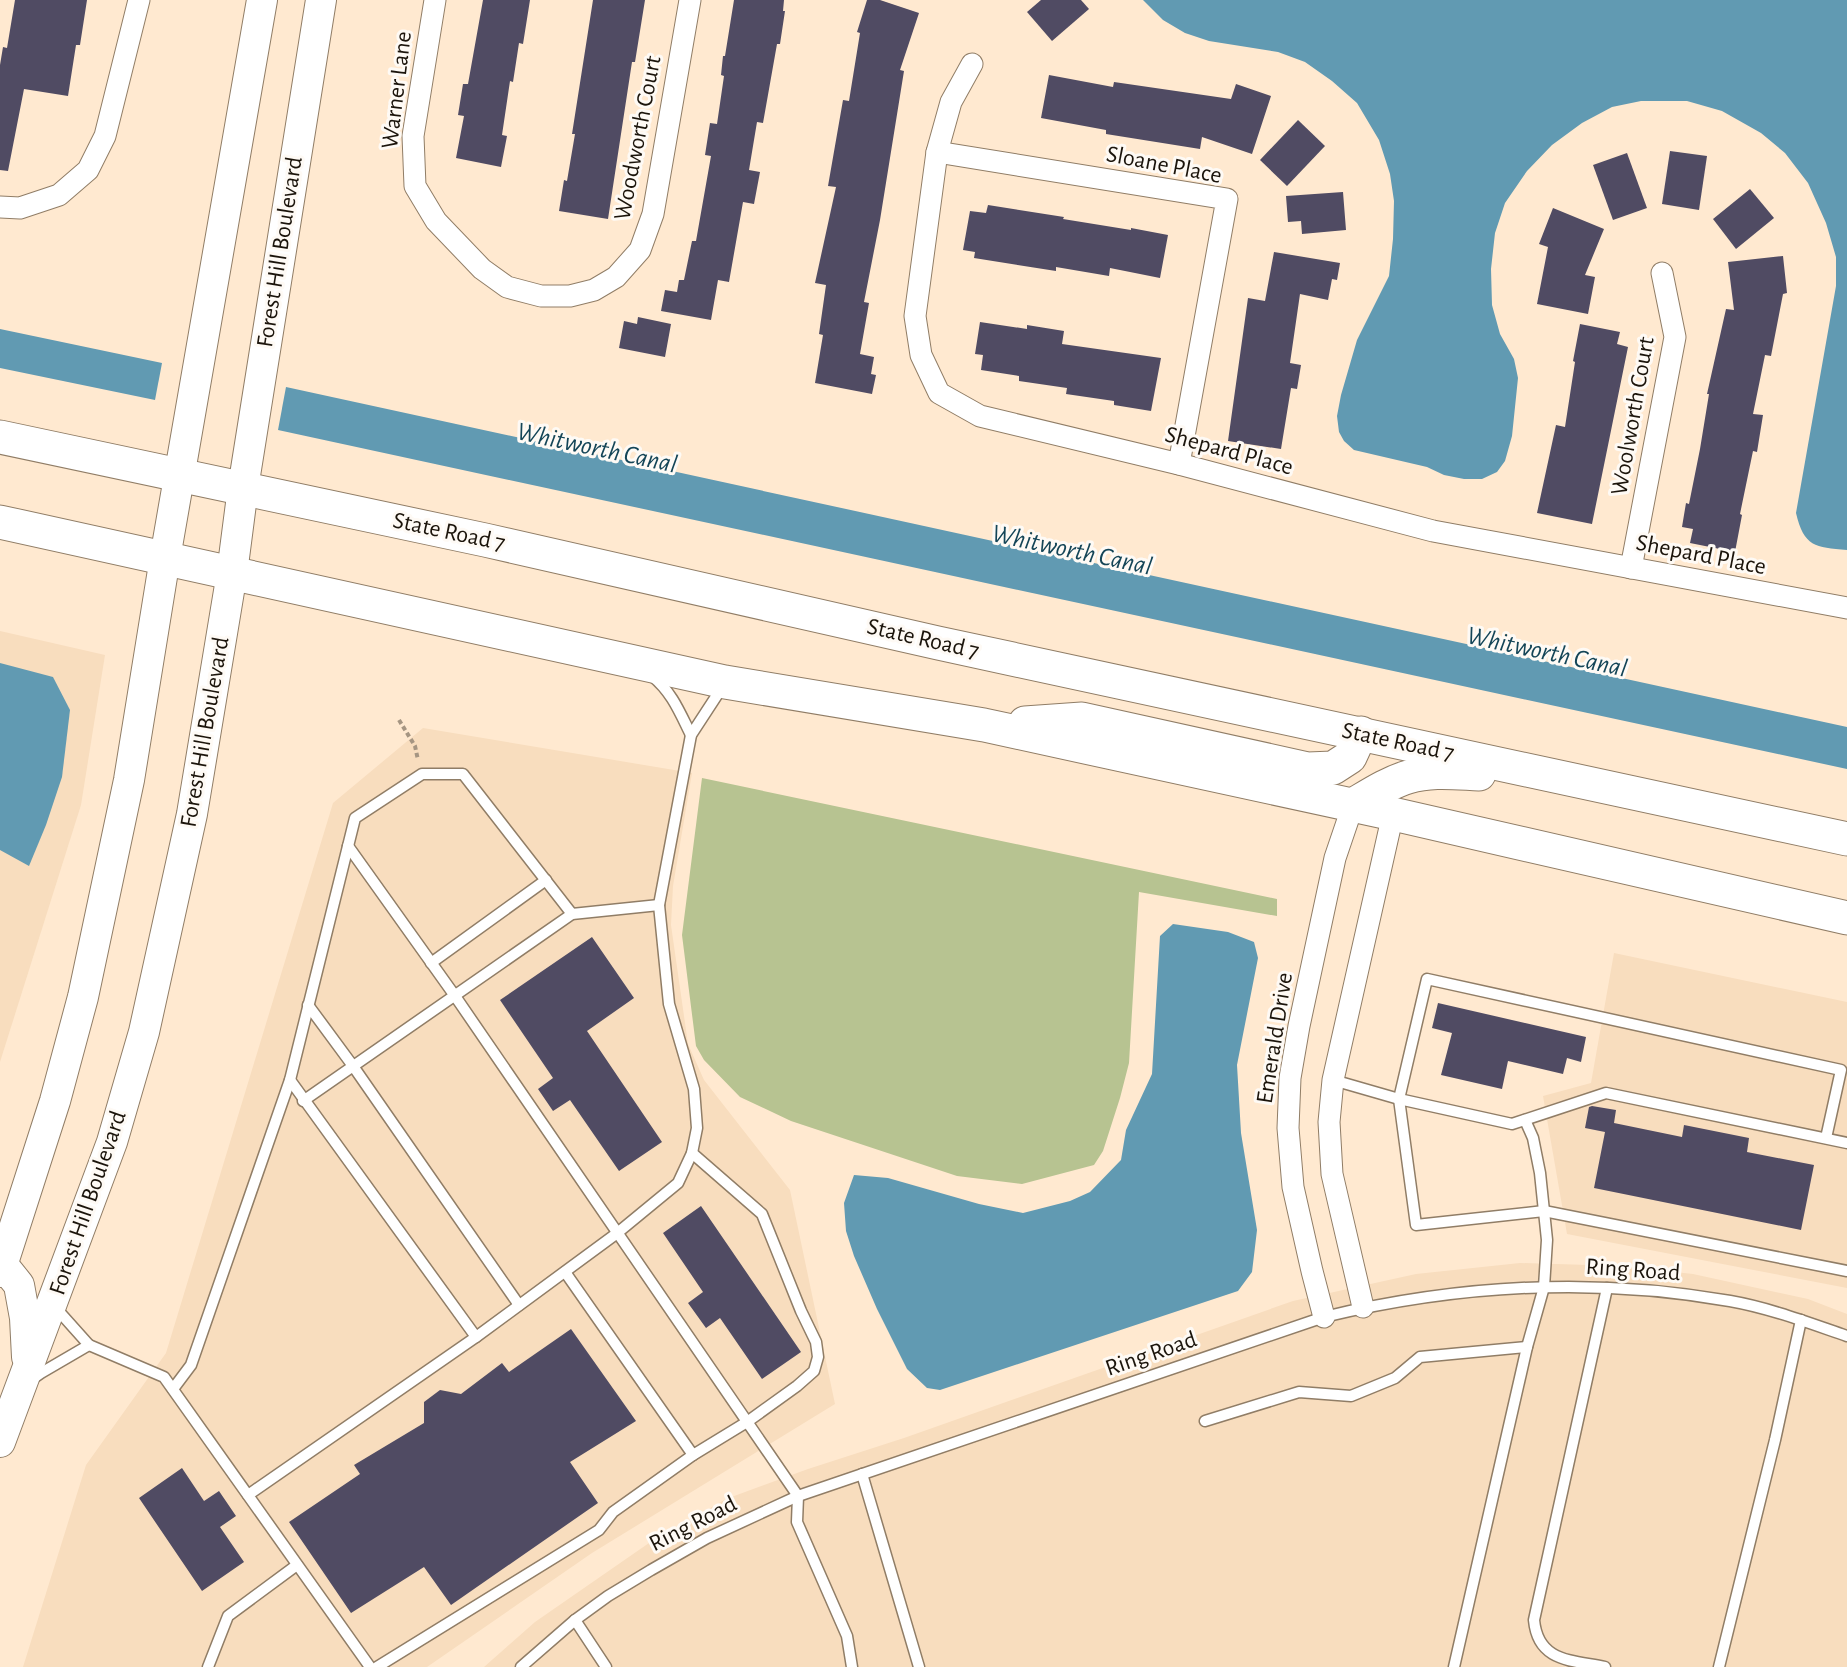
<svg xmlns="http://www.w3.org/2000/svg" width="1847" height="1667" viewBox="0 0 1847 1667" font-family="'Alegreya Sans',sans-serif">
<rect width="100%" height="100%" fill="#ffe9d0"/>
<g fill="#f8ddbe">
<polygon points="0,631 105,655 81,805 0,1062"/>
<polygon points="423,728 692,773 673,886 671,925 688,1044 704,1080 790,1190 835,1404 592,1553 427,1667 23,1667 86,1465 166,1353 333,803"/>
<polygon points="1614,953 1847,1002 1847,1288 1567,1234 1543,1096 1591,1083"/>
<polygon points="1520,1263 1621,1266 1693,1274 1808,1299 1847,1314 1847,1667 484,1667 535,1622 649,1543 726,1499 808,1469 904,1438 1293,1301 1416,1274"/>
</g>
<polygon fill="#b7c391" points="702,778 1277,899 1277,916 1139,892 1129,1063 1120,1098 1103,1151 1094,1165 1022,1184 957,1176 791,1121 740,1097 704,1060 696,1046 682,935"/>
<g fill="#619ab2">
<path d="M1143 0H1847V550C1815 547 1804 547 1796 513L1836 286V257L1826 223 1808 183 1785 153 1761 133 1722 111 1687 101H1641L1612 107 1582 123 1552 145 1527 171 1505 203 1495 233 1491 269 1492 305 1500 334 1514 359 1518 378 1512 436 1505 461 1497 472 1482 479H1464L1444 475 1427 467 1354 450 1344 441 1339 432 1337 416 1341 395 1357 340 1389 276 1393 239 1394 201 1390 174 1379 140 1357 103 1332 81 1305 62 1278 52 1209 41 1185 33 1163 20Z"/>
<polygon points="0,329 162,363 155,400 0,368"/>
<polygon points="286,387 1847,727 1847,769 278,430"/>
<polygon points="0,663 53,677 70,710 62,777 46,825 29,866 0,850"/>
<polygon points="1173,924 1228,932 1254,942 1258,958 1237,1065 1241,1133 1257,1230 1252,1272 1238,1291 940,1390 927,1388 907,1369 877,1309 854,1256 846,1231 844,1203 854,1175 888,1178 979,1204 1023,1213 1070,1201 1090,1192 1121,1160 1126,1130 1152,1074 1160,936"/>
</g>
<g fill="#504b63">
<polygon points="15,0 87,0 80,45 76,45 68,96 24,89 8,171 0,170 0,65 3,47 7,48"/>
<polygon points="483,0 530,0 523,44 519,43 513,82 510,81 502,135 507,136 501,167 456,158 464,116 458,115 463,84 468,84"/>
<polygon points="593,0 645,0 635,62 632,62 608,219 559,211 564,180 567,181 575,134 572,134"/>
<polygon points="734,0 784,0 783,11 785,11 780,44 777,44 763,123 757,122 749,170 760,172 754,204 743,202 729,282 718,280 711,320 661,311 665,290 677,292 679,280 684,280 692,241 696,241 711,156 705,155 710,123 717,124 724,76 721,75 723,56 725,56"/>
<polygon points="867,0 880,0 919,13 900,70 904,71 880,220 864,302 869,303 860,354 874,357 871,374 876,375 872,394 815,383 823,335 819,334 826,285 815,283 836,187 828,186 843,100 849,101 860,33 857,32"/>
<polygon points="1041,0 1081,0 1089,9 1052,41 1027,12"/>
<polygon points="1049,75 1113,87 1114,82 1231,99 1236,84 1271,96 1252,154 1202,137 1200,149 1106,134 1106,130 1041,118"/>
<polygon points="1298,120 1325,146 1287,186 1260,160"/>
<polygon points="1670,151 1707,156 1699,210 1662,204"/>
<polygon points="1627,153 1647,208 1613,220 1593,165"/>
<polygon points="1750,189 1774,218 1736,249 1713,219"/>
<polygon points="1343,192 1346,230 1302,234 1301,221 1288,222 1286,196"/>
<polygon points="988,205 1064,217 1063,219 1131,230 1131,228 1168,235 1160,278 1110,268 1109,276 1056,267 1056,271 974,258 975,252 963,250 970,211 986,213"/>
<polygon points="1553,208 1604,229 1585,275 1595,277 1588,314 1537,304 1548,247 1539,244"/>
<polygon points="1274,252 1340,263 1337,280 1332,279 1328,300 1300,294 1290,363 1301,365 1297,389 1291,388 1281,449 1228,441 1248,298 1265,301"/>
<polygon points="1783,256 1787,293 1783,294 1771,356 1765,355 1753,414 1763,415 1757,452 1753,451 1740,514 1742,515 1735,552 1690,543 1693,529 1682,527 1686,503 1689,504 1700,449 1709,394 1707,394 1726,309 1734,310 1728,262"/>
<polygon points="638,317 671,324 665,357 619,348 624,321 637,324"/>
<polygon points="980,322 1027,329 1027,325 1064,331 1062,344 1161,358 1151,411 1114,405 1114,401 1066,394 1067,388 1019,381 1019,376 981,370 983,355 975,354"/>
<polygon points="1580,324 1620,332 1617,344 1628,347 1592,524 1537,513 1556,425 1565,427 1575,362 1573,361"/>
<polygon points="592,937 634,998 587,1031 662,1142 619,1171 570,1100 553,1111 538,1089 553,1078 500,1000"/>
<polygon points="1438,1003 1586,1037 1581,1062 1567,1058 1563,1074 1508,1061 1502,1089 1441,1075 1452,1033 1432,1028"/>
<polygon points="1592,1106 1616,1110 1614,1123 1682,1137 1684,1125 1749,1138 1747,1152 1814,1165 1801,1230 1594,1188 1605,1132 1585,1128 1589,1107"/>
<polygon points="701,1206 801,1352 762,1379 720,1318 706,1328 688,1303 703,1292 663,1233"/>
<polygon points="571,1329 636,1421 570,1462 598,1503 451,1605 424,1567 351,1613 289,1522 360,1474 354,1465 424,1423 424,1402 440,1390 461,1394 502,1363 509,1372"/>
<polygon points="182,1468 204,1501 219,1491 236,1516 220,1527 244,1562 202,1591 139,1498"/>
</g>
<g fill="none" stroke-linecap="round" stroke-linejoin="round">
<g stroke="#907d66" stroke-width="13">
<g id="lane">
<path d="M652 676C672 692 680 713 691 735"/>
<polyline points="348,846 455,996 798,1496 797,1522 847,1636 852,1667"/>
<polyline points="431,963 546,880"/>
<polyline points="308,1005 353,1066 519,1305"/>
<polyline points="290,1080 476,1337"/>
<polyline points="1333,1080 1399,1099 1512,1124 1606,1093 1847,1143"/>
<polyline points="303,1101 572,914 659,905"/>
<polyline points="1826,1138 1841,1070 1427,979 1399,1099 1416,1225 1544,1211 1847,1271"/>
<polyline points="565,1272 693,1455 747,1422 797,1386 814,1371 818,1357 816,1342 801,1311 762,1214 692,1153"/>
<polyline points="55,1307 89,1345 164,1377 370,1667"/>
<polyline points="31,1380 41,1373 89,1345"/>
<polyline points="173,1389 191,1365 290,1080 355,818 422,774 463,774 572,914"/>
<polyline points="1205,1421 1299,1392 1351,1396 1395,1378 1420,1357 1527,1347"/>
<polyline points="862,1474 919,1667"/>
<polyline points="248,1495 476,1337 616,1234 678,1183 692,1153 697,1128 694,1089 669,1004 659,905 691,735 723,686"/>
<polyline points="575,1620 606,1667"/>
<polyline points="208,1667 228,1616 297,1565"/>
<polyline points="377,1667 599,1530 613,1512 693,1455"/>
<path d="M521 1667 575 1620 608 1596 651 1570 707 1538 798 1496 1324 1317C1457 1285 1595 1277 1730 1301 1770 1308 1809 1323 1847 1336"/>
<polyline points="1454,1667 1527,1347 1544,1287 1547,1240 1540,1173 1533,1138 1525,1120"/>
<path d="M1605 1667C1571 1660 1538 1662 1534 1620L1607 1288"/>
<polyline points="1719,1667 1775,1440 1801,1320"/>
</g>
</g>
<g stroke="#907d66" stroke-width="23">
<g id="street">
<polyline points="435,0 413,136 415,186 436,221 482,269 507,287 541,296 570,296 594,290 616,277 640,250 653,214 690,0"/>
<polyline points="972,64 951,102 937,152 915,316 921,355 939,393 980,416 1179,464 1433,531 1847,608"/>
<polyline points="937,152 1227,199 1179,464"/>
<polyline points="0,207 20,208 59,195 88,170 105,136 139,0"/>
<polyline points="1631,568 1675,337 1662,273"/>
<polyline points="1363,1307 1332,1174 1329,1122 1333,1080 1393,814"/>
<polyline points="1324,1317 1312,1271 1293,1187 1288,1128 1290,1078 1299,1026 1335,858 1353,805"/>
</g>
</g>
<g stroke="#907d66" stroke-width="32">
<g id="secondary">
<polyline points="3,1265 19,1285 25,1318 27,1357"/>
<polyline points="0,1272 55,1101 83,997 129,780 165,558 262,0"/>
<polyline points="0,1442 112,1142 144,1032 192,814 232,573 243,488 321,0"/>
</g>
</g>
<g stroke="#907d66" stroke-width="35">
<g id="primary">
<polyline points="0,437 485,540 938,643 1847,839"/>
<polyline points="0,522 725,682 984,725 1393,814 1847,918"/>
<polyline points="1025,723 1082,719 1308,769 1333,768 1350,757 1361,733"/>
<path d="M1353 805C1370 795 1388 783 1408 777 1431 770 1455 773 1479 774"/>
</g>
</g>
<polyline stroke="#a59582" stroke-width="4" stroke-dasharray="4.5 3" stroke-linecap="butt" points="399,720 415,746 418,760"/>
<use href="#lane" stroke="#fff" stroke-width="10"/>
<use href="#street" stroke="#fff" stroke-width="21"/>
<use href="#secondary" stroke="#fff" stroke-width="30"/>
<use href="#primary" stroke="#fff" stroke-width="33"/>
</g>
<g text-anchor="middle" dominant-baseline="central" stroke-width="6" stroke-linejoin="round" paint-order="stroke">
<g font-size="24" fill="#1b140b" stroke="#fefaf5">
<text transform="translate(397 90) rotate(-83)">Warner Lane</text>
<text transform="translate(638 138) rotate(-79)">Woodworth Court</text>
<text transform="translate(1164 165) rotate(11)">Sloane Place</text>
<text transform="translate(280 252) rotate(-81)">Forest Hill Boulevard</text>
<text transform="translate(1633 416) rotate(-80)">Woolworth Court</text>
<text transform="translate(1229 451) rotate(15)">Shepard Place</text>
<text transform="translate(449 532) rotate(12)">State Road 7</text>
<text transform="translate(1701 555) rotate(11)">Shepard Place</text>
<text transform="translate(923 639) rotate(13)">State Road 7</text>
<text transform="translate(205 732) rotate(-80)">Forest Hill Boulevard</text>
<text transform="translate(1398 742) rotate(12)">State Road 7</text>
<text transform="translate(1275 1038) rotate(-81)">Emerald Drive</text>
<text transform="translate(88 1203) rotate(-71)">Forest Hill Boulevard</text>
<text transform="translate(1633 1270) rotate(4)">Ring Road</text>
<text transform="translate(1151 1354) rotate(-19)">Ring Road</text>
<text transform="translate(693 1524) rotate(-27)">Ring Road</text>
</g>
<g font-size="26" font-style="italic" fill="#144557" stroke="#fefaf5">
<text transform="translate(597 448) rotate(12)">Whitworth Canal</text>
<text transform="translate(1072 550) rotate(12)">Whitworth Canal</text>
<text transform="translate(1547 652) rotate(12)">Whitworth Canal</text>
</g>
</g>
</svg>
